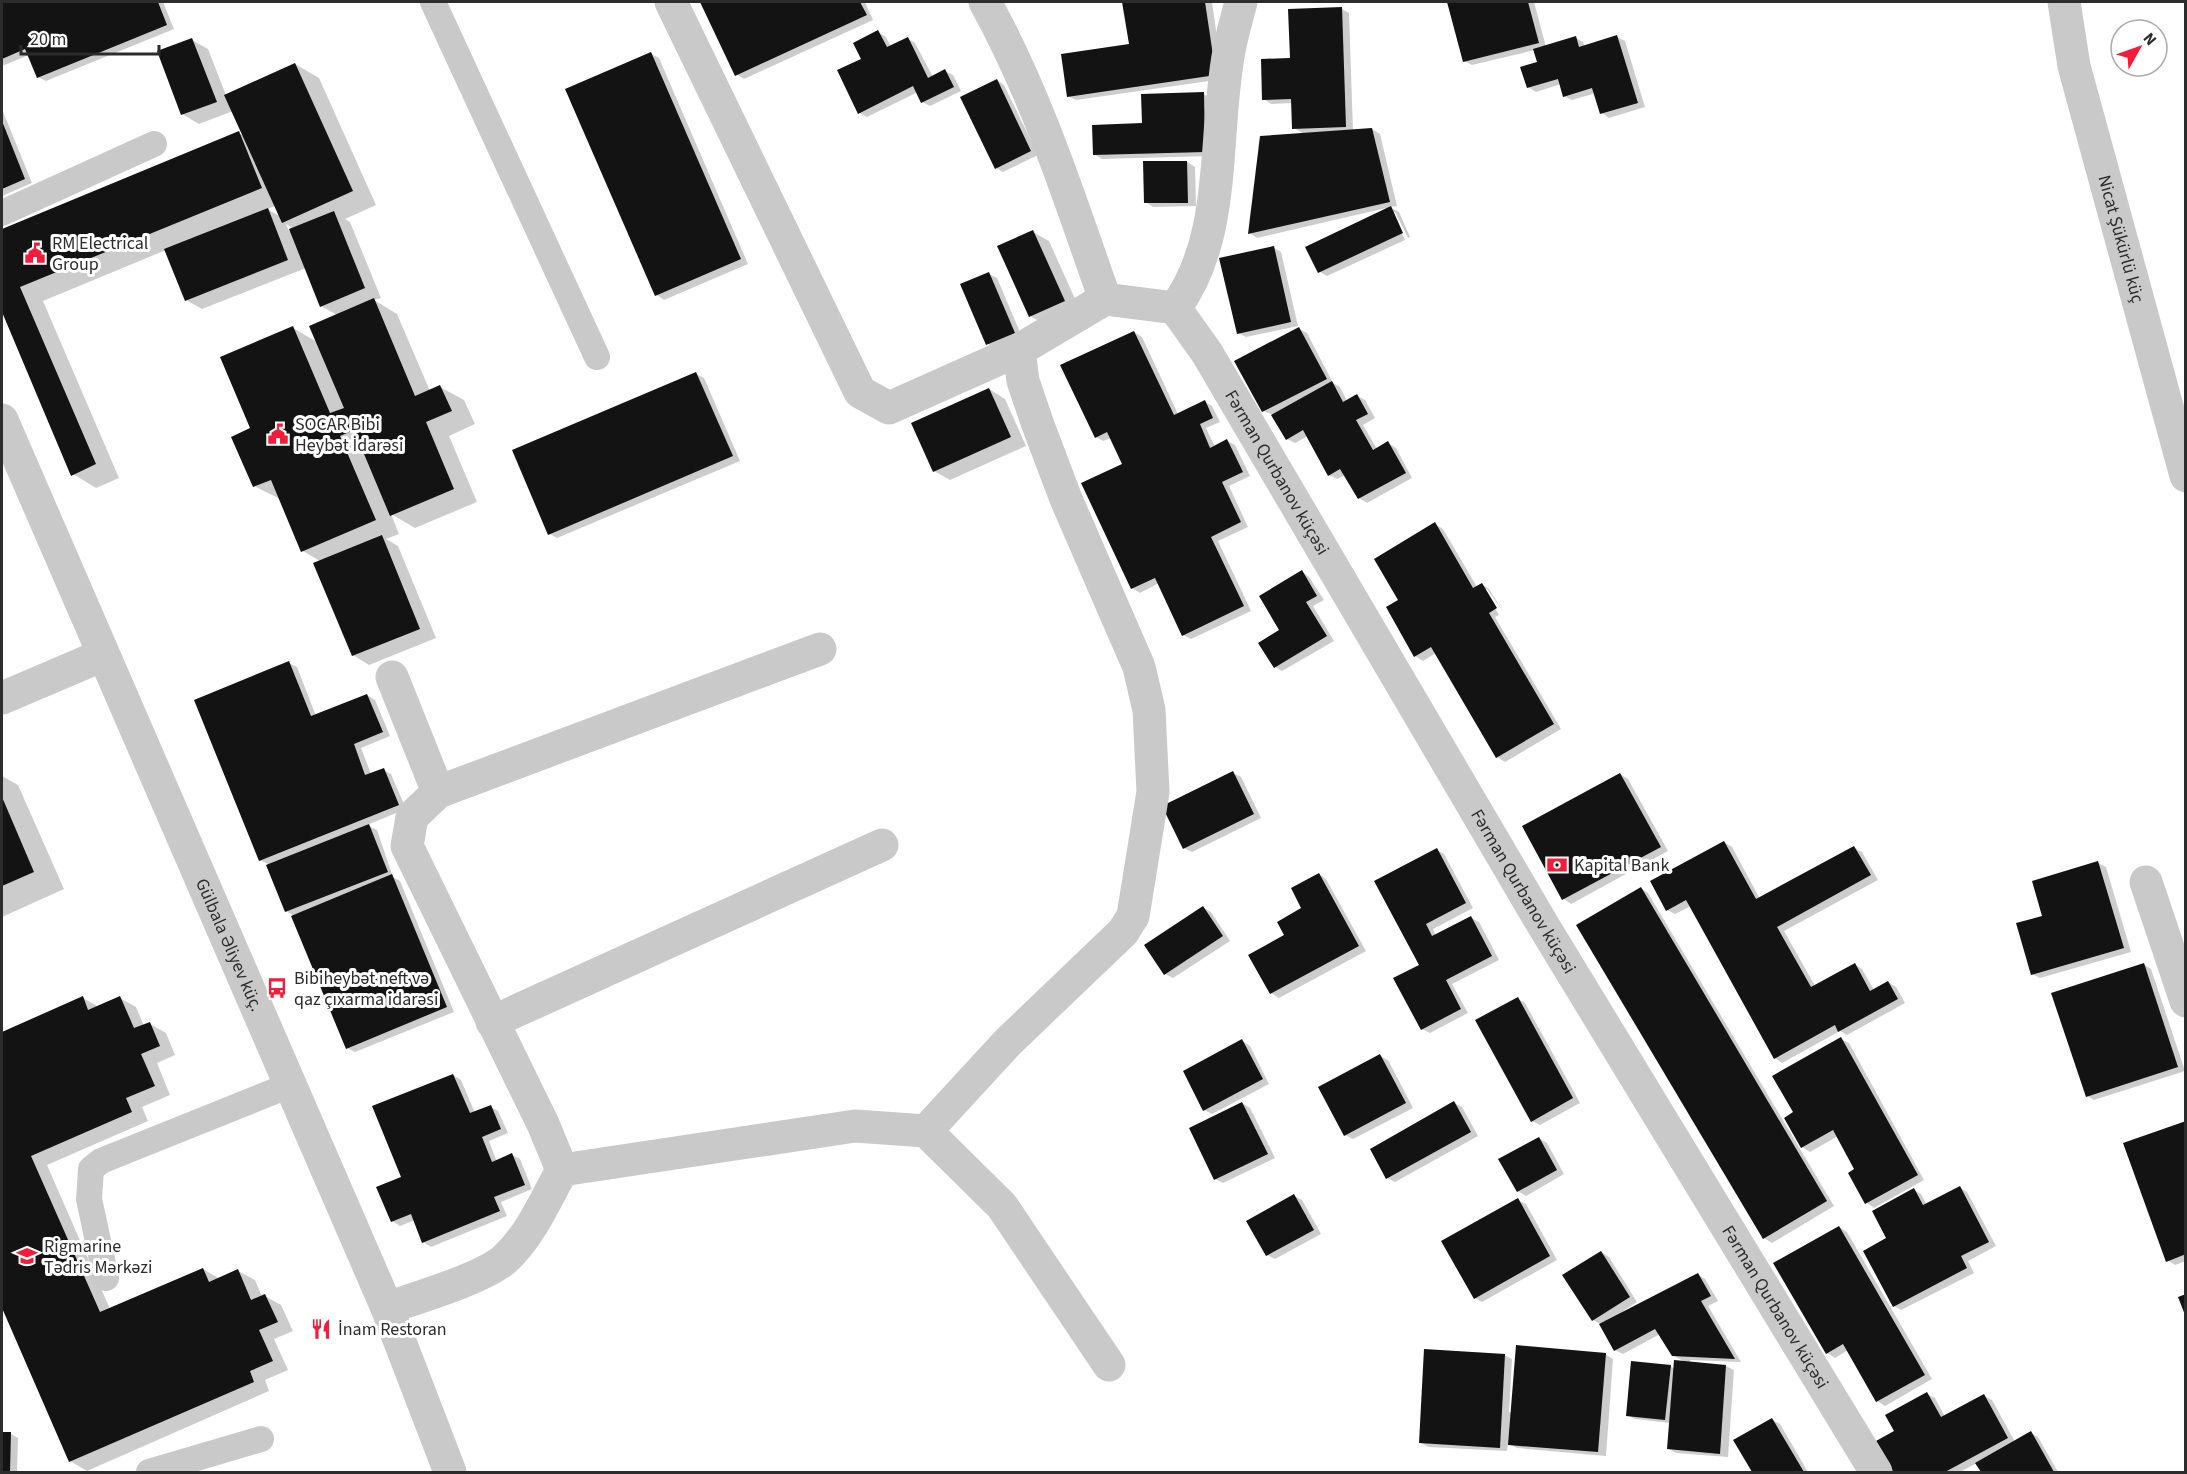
<svg xmlns="http://www.w3.org/2000/svg" width="2187" height="1474" viewBox="0 0 2187 1474" font-family="'Source Sans 3',sans-serif">
<rect width="100%" height="100%" fill="#fff"/>
<g fill="#0003" fill-rule="evenodd">
<polygon points="2,2 163,2 174,29 46,81 38,77 29,55 2,66"/>
<polygon points="702,2 865,2 873,20 744,79 736,74"/>
<polygon points="1123,2 1212,2 1223,79 1076,100 1068,96 1130,46"/>
<polygon points="1449,2 1534,2 1546,47 1576,38 1583,42 1585,47 1617,37 1625,41 1645,107 1609,118 1602,113 1596,93 1572,100 1564,96 1561,84 1536,92 1528,87 1539,63 1535,50 1472,65 1464,61"/>
<polygon points="1342,9 1349,13 1353,131 1372,129 1380,134 1397,206 1390,207 1399,212 1410,237 1408,238 1395,212 1392,212 1405,240 1327,276 1320,272 1386,208 1257,238 1250,233 1304,134 1294,128 1293,103 1271,104 1264,99 1292,60"/>
<polygon points="878,32 886,37 891,47 907,38 915,43 933,77 945,71 953,75 961,91 930,106 922,102 918,92 867,117 860,113 863,59"/>
<path d="M192 40 208 49 226 95 295 64 319 78 376 205 345 219 350 222 381 298 374 300 397 314 430 391 440 387 464 400 475 424 449 436 477 502 415 528 391 514 399 534 386 539 398 546 436 638 369 665 353 655 320 561 303 551 280 499 254 486 252 429 293 328 317 342 337 315 321 306 306 268 202 309 186 300 166 250 43 301 119 478 96 488 73 474 2 308V230L238 133 244 136 233 111 199 124 182 114ZM275 206 281 217 267 209ZM286 224 294 229 289 231Z"/>
<polygon points="651,54 659,58 748,264 664,300 657,295"/>
<polygon points="997,80 1004,85 1038,155 1003,172 996,168"/>
<polygon points="1203,94 1211,98 1213,156 1102,159 1094,154"/>
<polygon points="2,109 32,183 2,196"/>
<polygon points="1187,162 1195,167 1196,206 1153,207 1146,202"/>
<polygon points="1033,232 1049,241 1080,310 1046,325 1030,316"/>
<polygon points="1274,248 1281,252 1298,326 1246,337 1238,333"/>
<polygon points="989,274 997,278 1022,337 995,348 988,344"/>
<polygon points="1299,329 1307,333 1333,383 1340,387 1347,401 1357,396 1365,400 1375,418 1363,425 1377,449 1388,443 1396,448 1412,478 1367,503 1359,498 1345,475 1337,479 1329,475 1308,436 1295,443 1287,439 1273,415 1263,411"/>
<polygon points="1134,332 1142,337 1178,414 1205,402 1212,406 1220,422 1206,428 1215,447 1227,441 1235,445 1250,476 1229,486 1248,527 1218,541 1251,611 1191,639 1183,635 1159,583 1140,593 1132,588 1124,465 1111,438 1103,441 1096,437"/>
<polygon points="696,374 704,378 740,461 557,538 550,534"/>
<polygon points="989,389 1005,399 1026,446 950,480 934,471"/>
<polygon points="1435,524 1443,529 1477,587 1482,584 1489,589 1504,613 1487,589 1483,589 1499,615 1495,617 1561,729 1505,762 1497,757 1436,653 1423,661 1415,656 1388,608 1400,600"/>
<polygon points="1302,572 1309,577 1324,600 1313,606 1334,641 1282,671 1275,667 1281,630"/>
<polygon points="289,663 297,667 316,716 367,695 375,700 390,736 361,748 371,774 383,770 391,774 406,809 367,825 377,830 393,877 400,881 454,1012 355,1052 347,1048 294,916 286,911 268,864 260,860"/>
<polygon points="1233,773 1241,777 1261,818 1192,852 1184,848"/>
<polygon points="1620,774 1628,779 1668,851 1571,904 1564,899 1524,827"/>
<polygon points="2,776 18,785 64,889 2,917"/>
<polygon points="1724,842 1732,847 1760,899 1854,848 1862,852 1878,880 1784,931 1815,986 1855,965 1862,969 1874,990 1888,982 1896,987 1905,1003 1847,1035 1840,1031 1782,1063 1775,1058 1691,906 1675,914 1667,910"/>
<polygon points="1437,850 1444,854 1473,908 1433,929 1436,936 1471,918 1479,922 1499,960 1452,984 1468,1013 1430,1033 1422,1029 1421,966 1376,882"/>
<polygon points="2098,863 2106,867 2131,952 2040,978 2032,974 2044,917"/>
<polygon points="1319,874 1326,879 1366,951 1279,998 1271,993 1250,956 1286,936 1303,909"/>
<polygon points="1641,888 1648,893 1834,1206 1772,1243 1764,1238"/>
<polygon points="1203,908 1211,912 1230,941 1173,978 1165,974"/>
<polygon points="2143,964 2151,969 2185,1071 2094,1100 2087,1096"/>
<polygon points="83,998 99,1007 120,998 136,1007 144,1026 150,1024 166,1033 175,1055 157,1063 170,1095 142,1107 148,1121 47,1165 110,1309 203,1269 220,1279 238,1271 255,1280 262,1297 265,1296 281,1305 293,1331 274,1339 288,1370 265,1380 269,1391 87,1471 70,1461 2,1304 2,1033"/>
<polygon points="1518,999 1525,1003 1580,1103 1540,1125 1532,1121"/>
<polygon points="1841,1039 1849,1043 1924,1180 1874,1208 1867,1203 1850,1173 1856,1169 1838,1136 1810,1152 1802,1147 1795,1113"/>
<polygon points="1242,1041 1250,1046 1269,1084 1212,1114 1204,1110"/>
<polygon points="1380,1056 1388,1060 1413,1108 1353,1139 1345,1135"/>
<polygon points="453,1075 461,1080 475,1113 491,1107 498,1111 508,1133 489,1141 497,1162 512,1155 520,1159 532,1189 501,1202 507,1216 431,1247 423,1242 415,1220 400,1226 392,1221 403,1178"/>
<polygon points="1242,1103 1250,1108 1275,1158 1223,1183 1215,1179"/>
<polygon points="1454,1103 1462,1107 1478,1136 1395,1182 1387,1178"/>
<polygon points="2186,1122 2186,1261 2175,1265 2167,1260"/>
<polygon points="1539,1138 1547,1143 1564,1174 1526,1196 1518,1191"/>
<polygon points="1959,1187 1967,1192 1996,1246 1968,1261 1974,1273 1901,1310 1894,1306 1888,1239 1914,1190 1921,1194 1927,1205"/>
<polygon points="1294,1196 1302,1200 1321,1234 1275,1259 1267,1255"/>
<polygon points="1518,1200 1526,1204 1557,1260 1482,1302 1475,1298"/>
<polygon points="1839,1227 1847,1232 1932,1379 1885,1406 1877,1401 1848,1350 1835,1358 1827,1353"/>
<polygon points="1601,1252 1609,1257 1637,1302 1623,1311 1624,1313 1698,1275 1705,1279 1718,1301 1708,1306 1741,1362 1690,1360 1690,1363 1726,1366 1734,1370 1728,1457 1676,1453 1669,1449 1670,1423 1635,1419 1627,1415 1670,1366 1675,1369 1685,1362 1673,1355 1660,1334 1623,1354 1615,1350 1602,1325 1593,1320 1564,1275"/>
<polygon points="1605,1354 1613,1359 1606,1456 1517,1448 1508,1443 1507,1451 1429,1447 1421,1443 1504,1355 1512,1359 1509,1412 1512,1413"/>
<polygon points="1927,1394 1935,1398 1945,1417 1984,1396 1992,1400 2015,1442 2031,1433 2038,1437 2058,1472 1983,1472 1977,1463 1960,1472 1895,1472 1878,1442 1896,1432"/>
<polygon points="1772,1420 1780,1424 1808,1472 1754,1472 1736,1440"/>
<polygon points="2,1434 11,1434 18,1438 17,1472 2,1472"/>
</g>
<g fill="#131313">
<polygon points="2,2 158,2 167,25 37,78 25,49 2,59"/>
<polygon points="700,2 860,2 867,15 735,76"/>
<polygon points="1122,2 1205,2 1216,75 1067,97 1061,54 1129,44"/>
<polygon points="1447,2 1528,2 1539,43 1463,62"/>
<polygon points="1342,7 1346,127 1292,129 1291,99 1262,100 1261,59 1290,58 1288,9"/>
<polygon points="878,30 887,47 908,37 928,78 945,69 954,87 921,103 913,86 858,114 837,70 861,59 853,43"/>
<polygon points="1617,35 1638,103 1600,114 1592,88 1563,97 1558,79 1527,88 1520,67 1537,62 1533,49 1576,36 1579,47"/>
<polygon points="192,38 217,102 181,115 157,51"/>
<polygon points="651,52 741,259 655,296 565,89"/>
<polygon points="295,63 353,191 282,223 224,95"/>
<polygon points="997,79 1031,151 995,169 960,97"/>
<polygon points="1204,92 1205,152 1093,155 1092,125 1142,123 1141,94"/>
<polygon points="2,121 25,179 2,189"/>
<polygon points="1372,128 1390,202 1248,234 1260,136"/>
<polygon points="239,131 262,188 20,287 96,464 71,476 2,312 2,229"/>
<polygon points="1143,161 1187,161 1188,203 1144,203"/>
<polygon points="1391,206 1403,233 1318,273 1305,247"/>
<polygon points="268,208 288,260 185,301 164,249"/>
<polygon points="334,211 365,288 320,307 289,229"/>
<polygon points="1033,230 1065,301 1029,317 997,246"/>
<polygon points="1274,246 1291,322 1237,334 1219,258"/>
<polygon points="989,272 1015,333 986,345 960,284"/>
<polygon points="374,298 415,396 440,385 452,411 426,422 454,489 390,516 354,430 340,436 376,520 301,552 271,480 253,487 231,437 250,428 220,357 293,326 330,413 344,408 309,326"/>
<polygon points="1299,327 1327,379 1262,412 1234,361"/>
<polygon points="1134,331 1174,415 1205,400 1213,418 1200,424 1210,448 1227,439 1243,472 1222,482 1241,522 1211,537 1244,606 1182,636 1155,578 1131,589 1081,483 1122,464 1107,432 1095,438 1060,365"/>
<polygon points="696,372 733,456 548,535 512,450"/>
<polygon points="1332,381 1343,402 1357,394 1368,414 1356,420 1373,450 1388,441 1406,473 1358,499 1340,469 1328,476 1303,430 1286,440 1271,415"/>
<polygon points="989,388 1011,437 933,472 911,423"/>
<polygon points="1435,522 1473,588 1482,583 1497,608 1489,613 1554,724 1496,758 1431,647 1414,657 1386,607 1398,600 1374,559"/>
<polygon points="382,535 420,629 352,656 313,563"/>
<polygon points="1302,570 1317,596 1306,602 1327,636 1274,668 1258,643 1279,630 1259,596"/>
<polygon points="289,661 311,716 367,694 383,732 354,744 365,775 384,768 399,805 259,861 194,700"/>
<polygon points="1233,771 1254,814 1183,849 1162,806"/>
<polygon points="1620,773 1661,847 1562,900 1522,826"/>
<polygon points="2,797 34,872 2,886"/>
<polygon points="369,824 388,872 285,912 266,865"/>
<polygon points="1724,841 1756,899 1854,846 1871,875 1777,927 1811,987 1855,963 1870,991 1888,981 1898,999 1838,1032 1835,1025 1774,1059 1686,900 1666,911 1650,881"/>
<polygon points="1437,848 1466,903 1426,924 1432,936 1471,916 1492,956 1446,980 1461,1009 1421,1030 1393,978 1419,965 1374,881"/>
<polygon points="2098,861 2124,948 2031,975 2016,923 2042,916 2032,881"/>
<polygon points="1319,873 1359,946 1270,994 1248,955 1284,935 1277,922 1301,908 1291,888"/>
<polygon points="392,874 447,1007 346,1049 291,916"/>
<polygon points="1641,887 1827,1201 1763,1239 1576,925"/>
<polygon points="1203,906 1223,936 1164,975 1144,945"/>
<polygon points="2144,963 2178,1067 2086,1097 2051,993"/>
<polygon points="83,996 88,1010 120,996 134,1028 150,1022 160,1046 141,1054 155,1086 126,1098 132,1112 31,1156 100,1312 203,1268 209,1282 238,1269 251,1300 265,1294 278,1322 259,1330 273,1361 250,1371 254,1382 69,1462 2,1308 2,1032"/>
<polygon points="1518,997 1573,1098 1531,1122 1475,1020"/>
<polygon points="1841,1037 1918,1175 1865,1204 1848,1173 1854,1169 1833,1130 1801,1148 1784,1118 1793,1112 1772,1076"/>
<polygon points="1242,1039 1263,1079 1203,1111 1183,1071"/>
<polygon points="1380,1054 1406,1103 1344,1136 1318,1087"/>
<polygon points="453,1074 470,1113 491,1105 501,1129 482,1137 492,1162 512,1153 525,1185 494,1197 500,1211 422,1243 411,1214 391,1222 376,1187 401,1177 372,1106"/>
<polygon points="1454,1101 1471,1132 1386,1179 1370,1149"/>
<polygon points="1242,1102 1268,1154 1214,1180 1189,1128"/>
<polygon points="2186,1121 2186,1254 2166,1262 2123,1143"/>
<polygon points="1539,1137 1557,1170 1517,1192 1498,1159"/>
<polygon points="1960,1186 1989,1242 1961,1256 1967,1268 1893,1307 1863,1251 1886,1238 1872,1211 1914,1188 1923,1205"/>
<polygon points="1294,1194 1314,1230 1266,1256 1246,1221"/>
<polygon points="1518,1198 1550,1256 1474,1299 1441,1241"/>
<polygon points="1839,1226 1925,1375 1876,1402 1843,1344 1826,1354 1773,1263"/>
<polygon points="1601,1251 1630,1297 1592,1321 1562,1275"/>
<polygon points="1698,1273 1711,1296 1701,1301 1735,1359 1672,1356 1655,1329 1614,1351 1599,1324"/>
<polygon points="2186,1294 2186,1315 2185,1315 2178,1297"/>
<polygon points="1516,1345 1606,1353 1598,1452 1508,1445"/>
<polygon points="1424,1349 1505,1354 1500,1448 1419,1443"/>
<polygon points="1674,1360 1726,1365 1720,1454 1667,1449"/>
<polygon points="1631,1361 1671,1365 1665,1420 1626,1416"/>
<polygon points="1927,1392 1941,1417 1984,1394 2008,1438 1945,1472 1893,1472 1876,1441 1894,1431 1885,1415"/>
<polygon points="1772,1418 1804,1472 1752,1472 1733,1440"/>
<polygon points="2031,1431 2054,1472 1981,1472 1975,1463"/>
<polygon points="2,1432 11,1432 10,1472 2,1472"/>
</g>
<g fill="none" stroke-linecap="round" stroke-linejoin="round">
<g stroke="#c9c9c9" stroke-width="26">
<polyline points="433,2 597,357"/>
<polyline points="2,213 154,144"/>
<polyline points="106,1278 89,1199 91,1169 101,1161 290,1085"/>
<polyline points="149,1472 261,1439"/>
</g>
<g stroke="#c9c9c9" stroke-width="33">
<polyline points="671,2 860,392 889,408 1019,350"/>
<path d="M985 2C1037 96 1069 197 1105 299L1175 308"/>
<path id="s1" d="M1241 2C1237 18 1232 34 1229 51 1213 135 1228 237 1175 308L1207 353 1543 925 1876 1472"/>
<path id="s2" d="M2064 2 2074 66 2186 476"/>
<polyline points="392,677 438,792"/>
<polyline points="2,698 103,655"/>
<polyline points="2146,882 2186,1001"/>
<polyline points="492,1022 882,845"/>
<polyline points="926,1131 1008,1042 1123,932 1133,916 1153,792 1149,710 1139,667 1066,499 1038,425 1023,381 1019,350 1105,299"/>
<polyline points="562,1170 855,1126 926,1131 1002,1206 1109,1365"/>
<path d="M387 1308C416 1298 484 1278 505 1259 531 1235 546 1199 562 1170L543 1124 407 846 412 817 438 792 820 649"/>
</g>
<path stroke="#c9c9c9" stroke-width="33" id="s3" d="M2 420 387 1308 450 1472"/>
</g>
<defs>
<g id="civic-bare" transform="scale(1.62)"><path d="M-.6-6.5H3V-4.5H.6V-3L4-1V1h2V6H-6V1h2V-1L-.6-3ZM-1.2 2.5V6h2.4V2.5Z" fill="#f61c39" stroke="#fff" stroke-width="2.5" paint-order="stroke"/></g>
<g id="bank-bare" transform="scale(1.62)"><path d="M-6-4H6V4H-6ZM0-2.3a2.3 2.3 0 1 0 0 4.6a2.3 2.3 0 1 0 0-4.6Z" fill="#f61c39" stroke="#fff" stroke-width="2.5" paint-order="stroke"/></g>
<g id="bus-bare" transform="scale(1.62)"><path d="M-5-6H5V4H4V6H2V4H-2V6H-4V4H-5ZM-3.5-4V0h7V-4ZM-3.5 1.2v1.5H-2V1.2ZM2 1.2v1.5H3.5V1.2Z" fill="#f61c39" stroke="#fff" stroke-width="2.5" paint-order="stroke"/></g>
<g id="university-bare" transform="scale(1.62)"><path d="M0-5L7-2L0 1L-7-2ZM-4 1L0 2.5L4 1V4Q0 6-4 4Z" fill="#f61c39" stroke="#fff" stroke-width="2.5" paint-order="stroke"/></g>
<g id="restaurant-bare" transform="scale(1.62)"><path d="M-5-6h1v4h1v-4h1v4h1v-4h1v5L-1.5 .5V6h-2V.5L-5-1ZM5-6V6H3V1.5H1.5Q1.5-4 5-6Z" fill="#f61c39" stroke="#fff" stroke-width="2.5" paint-order="stroke"/></g>
</defs>
<g fill-rule="evenodd">
<use href="#civic-bare" x="35" y="253"/>
<use href="#civic-bare" x="278" y="434"/>
<use href="#bank-bare" x="1557" y="865"/>
<use href="#bus-bare" x="277" y="988"/>
<use href="#university-bare" x="27" y="1256"/>
<use href="#restaurant-bare" x="321" y="1329"/>
</g>
<g text-anchor="middle" dominant-baseline="central" stroke-width="6" stroke-linejoin="round" paint-order="stroke">
<g font-size="18" fill="#2c2c2c" stroke="#fff">
<text stroke="none"><textPath href="#s2" startOffset="244">Nicat Şükürlü küç</textPath></text>
<text stroke="none"><textPath href="#s1" startOffset="510">Fərman Qurbanov küçəsi</textPath></text>
<text stroke="none"><textPath href="#s1" startOffset="996">Fərman Qurbanov küçəsi</textPath></text>
<text stroke="none"><textPath href="#s3" startOffset="572">Gülbala Əliyev küç.</textPath></text>
<text stroke="none"><textPath href="#s1" startOffset="1482">Fərman Qurbanov küçəsi</textPath></text>
</g>
<g font-size="18" fill="#2c2c2c" stroke="#fff" text-anchor="start">
<text x="52" y="243">RM Electrical<tspan x="52" dy="21">Group</tspan></text>
<text x="295" y="424">SOCAR Bibi<tspan x="295" dy="21">Heybət İdarəsi</tspan></text>
<text x="1574" y="865">Kapital Bank</text>
<text x="294" y="978">Bibiheybət neft və<tspan x="294" dy="21">qaz çıxarma idarəsi</tspan></text>
<text x="44" y="1246">Rigmarine<tspan x="44" dy="21">Tədris Mərkəzi</tspan></text>
<text x="338" y="1329">İnam Restoran</text>
</g>
</g>
<rect width="2187" height="1474" fill="none" stroke="#2c2c2c" stroke-width="6"/>
<g transform="translate(2139 48) rotate(50)"><circle r="28" fill="#ffffff" stroke="#ababab" stroke-width="1.5"/>
<path d="M0-4.5L10 22L0 15L-10 22Z" fill="#f61c39"/>
<text y="-9" font-size="16" font-weight="bold" text-anchor="middle" fill="#2c2c2c">N</text>
</g>
<path d="M21 45v9h138v-9" fill="none" stroke="#2c2c2c" stroke-width="3"/>
<text x="30" y="45" font-size="18" fill="#2c2c2c" stroke="#ffffff" stroke-width="4.5" paint-order="stroke">20 m</text>
</svg>
